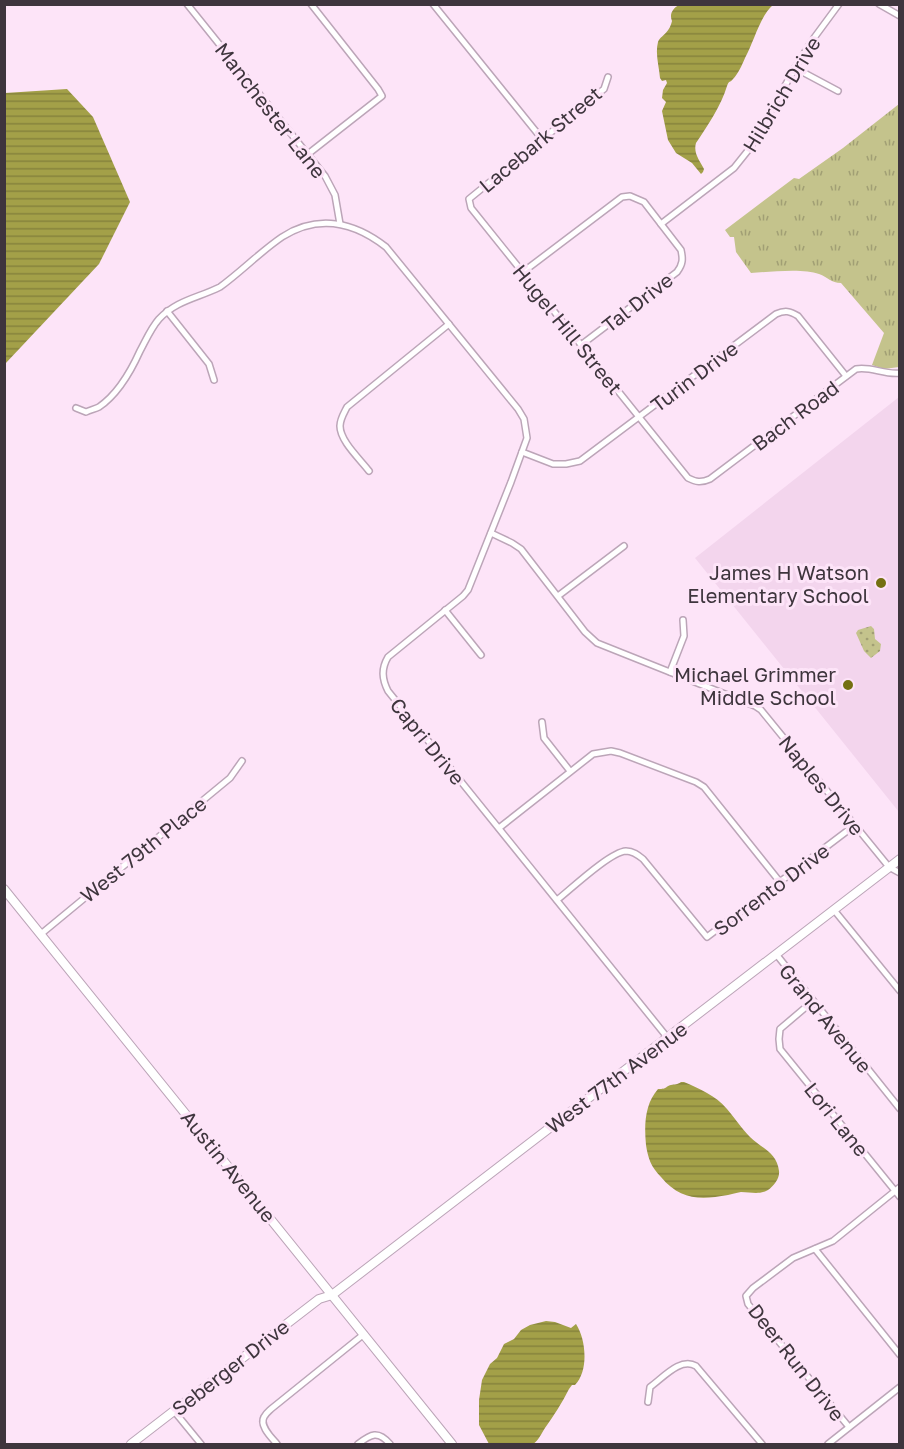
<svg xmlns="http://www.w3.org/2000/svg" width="904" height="1449" viewBox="0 0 904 1449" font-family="'Golos Text',sans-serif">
<defs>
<pattern id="grass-tufts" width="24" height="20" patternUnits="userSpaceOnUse" patternTransform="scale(1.5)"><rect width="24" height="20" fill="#c4c38c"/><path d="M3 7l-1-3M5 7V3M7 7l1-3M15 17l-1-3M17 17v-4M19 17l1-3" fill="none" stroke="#a19f74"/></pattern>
<pattern id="park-dots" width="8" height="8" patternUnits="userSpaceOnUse" patternTransform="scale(1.5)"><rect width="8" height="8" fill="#c4c38c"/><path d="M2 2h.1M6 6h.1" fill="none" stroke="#a19f74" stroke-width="1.8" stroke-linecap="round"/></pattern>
<pattern id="water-rules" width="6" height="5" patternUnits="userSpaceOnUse" patternTransform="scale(1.5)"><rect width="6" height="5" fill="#a3a048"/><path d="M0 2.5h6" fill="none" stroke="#86833d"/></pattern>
</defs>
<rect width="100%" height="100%" fill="#fde4f8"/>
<polygon fill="#f3d5ed" points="899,397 899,812 695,558"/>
<path fill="url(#grass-tufts)" d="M899 104V367L884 369 872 365 884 333 841 283C831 283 828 277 819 274 803 268 769 272 751 273L736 252 734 237H730L725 230 794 178 799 179 843 148Z"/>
<polygon fill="url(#park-dots)" points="871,626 874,629 875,639 881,644 880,651 871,658 864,651 856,633 858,630"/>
<g fill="url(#water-rules)">
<path d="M679 5H773C760 16 754 42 745 58 742 65 738 74 733 79 730 83 729 80 727 86 721 106 708 125 696 143 693 153 700 161 704 169L703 172 701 174 692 163 676 153 668 140 662 111 666 102 662 98 663 90 667 83 666 80 662 81 660 78C659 66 655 54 658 42 661 35 669 34 672 21 669 14 673 8 679 5Z"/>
<polygon points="67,89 93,117 130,202 99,264 5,364 5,93"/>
<path d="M681 1082H684C700 1089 715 1095 727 1109 735 1118 741 1128 750 1137 761 1148 777 1152 779 1171 780 1178 774 1186 768 1190 759 1195 751 1192 741 1192 736 1193 732 1194 728 1195 700 1200 680 1200 661 1177 651 1167 648 1158 646 1145 644 1124 645 1104 658 1089 668 1089 664 1087 671 1085 675 1084 677 1085 681 1082Z"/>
<path d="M546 1321 555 1322 571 1328 576 1324C586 1339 589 1371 575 1385H572L569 1389C562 1403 554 1415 545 1428 541 1434 539 1440 533 1444H489L479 1425V1400L482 1380 490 1364 497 1358 504 1344 514 1339 521 1330 530 1325Z"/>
</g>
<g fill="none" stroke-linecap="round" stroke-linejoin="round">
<g stroke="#bca5b8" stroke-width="8">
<g id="street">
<polyline points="187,4 325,176 335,195 340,224"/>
<polyline points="433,4 542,139"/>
<polyline points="879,4 900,16"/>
<polyline points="795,68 838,91"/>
<path d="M608 77 604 89 469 199 471 208 688 478C696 482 701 483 710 479L856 369C871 366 884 375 900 373"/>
<polyline points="308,154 382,96 378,89 311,4"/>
<polyline points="661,224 734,168 750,148 795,68 811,42 839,4"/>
<path d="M523 272 622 197 630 196 644 202 681 250C683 259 683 264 677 272L581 345"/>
<polyline points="167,311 209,364 214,380"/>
<path d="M76 408 86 412C90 410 95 409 99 407 118 394 131 371 140 351 146 340 151 328 159 319 177 300 198 298 220 287 242 271 260 252 282 237 318 214 354 222 386 247L518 409 524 419 527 438 511 482 468 590 463 596 388 657C381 669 382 679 388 691L667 1037"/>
<path d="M522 452 553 464H566L580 461 776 314C785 310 790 311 798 316L846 376"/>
<path d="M369 471C360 459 340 441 340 426 340 419 344 413 347 407L449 324"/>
<polyline points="491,533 512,543 521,549 585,632 597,643 755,706 761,710 889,867 900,873"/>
<polyline points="558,596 624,546"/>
<polyline points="445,610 481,655"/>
<polyline points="670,672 684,636 683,620"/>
<polyline points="542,722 544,738 570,771"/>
<polyline points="499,828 593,754 611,751 620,753 696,782 704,787 780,882"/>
<path d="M557 900C571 889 610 852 626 851 633 851 638 855 643 859L707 937 855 825"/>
<polyline points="834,910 900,991"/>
<polyline points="41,934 230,778 242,761"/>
<polyline points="776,954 900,1109"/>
<polyline points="813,1001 780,1029 779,1039 780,1049 900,1197"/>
<polyline points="815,1249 900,1355"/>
<path d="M648 1402 650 1387C663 1378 680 1357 696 1366L762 1444"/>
<polyline points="174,1411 201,1444"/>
<polyline points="849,1427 748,1304 746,1296 753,1288 793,1258 833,1241 900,1187"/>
<path d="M277 1444C272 1438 259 1426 264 1417 266 1413 269 1411 271 1409L364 1334"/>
<path d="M358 1444C371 1434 378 1430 390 1444"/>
<polyline points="828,1444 900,1387"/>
</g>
</g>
<g stroke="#bca5b8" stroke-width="10">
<g id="secondary">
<polyline points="4,889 452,1444"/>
<polyline points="131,1444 319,1299 332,1295 900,859"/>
</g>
</g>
<use href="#street" stroke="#fff" stroke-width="5"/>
<use href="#secondary" stroke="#fff" stroke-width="8"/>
</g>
<g fill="#747011" stroke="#fde4f8" stroke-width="2">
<circle cx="881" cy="583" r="6"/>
<circle cx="848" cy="685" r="6"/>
</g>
<g text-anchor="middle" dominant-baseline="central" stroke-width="6" stroke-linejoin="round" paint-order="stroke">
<g font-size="20" fill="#3e353d" stroke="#fde4f8">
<text transform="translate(781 94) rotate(-59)">Hilbrich Drive</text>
<text transform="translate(271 110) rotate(52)">Manchester Lane</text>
<text transform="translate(540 139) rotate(-40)">Lacebark Street</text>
<text transform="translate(637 302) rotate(-38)">Tal Drive</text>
<text transform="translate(568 329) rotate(51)">Hugel Hill Street</text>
<text transform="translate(694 376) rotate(-37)">Turin Drive</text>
<text transform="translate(795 415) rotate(-37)">Bach Road</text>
<text transform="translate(428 741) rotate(51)">Capri Drive</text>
<text transform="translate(822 785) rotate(51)">Naples Drive</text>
<text transform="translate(143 849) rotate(-39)">West 79th Place</text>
<text transform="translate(771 889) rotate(-37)">Sorrento Drive</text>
<text transform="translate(826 1018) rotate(51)">Grand Avenue</text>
<text transform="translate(616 1077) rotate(-37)">West 77th Avenue</text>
<text transform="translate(837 1119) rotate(51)">Lori Lane</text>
<text transform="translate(229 1166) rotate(51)">Austin Avenue</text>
<text transform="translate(797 1362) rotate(52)">Deer Run Drive</text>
<text transform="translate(230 1367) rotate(-38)">Seberger Drive</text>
</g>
<g font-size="20" fill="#3e353d" stroke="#fde4f8" text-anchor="end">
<text x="869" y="572">James H Watson<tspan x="869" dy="23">Elementary School</tspan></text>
<text x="836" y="674">Michael Grimmer<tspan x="836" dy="23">Middle School</tspan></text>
</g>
</g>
<rect width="904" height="1449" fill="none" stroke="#3e353d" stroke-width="12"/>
</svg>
